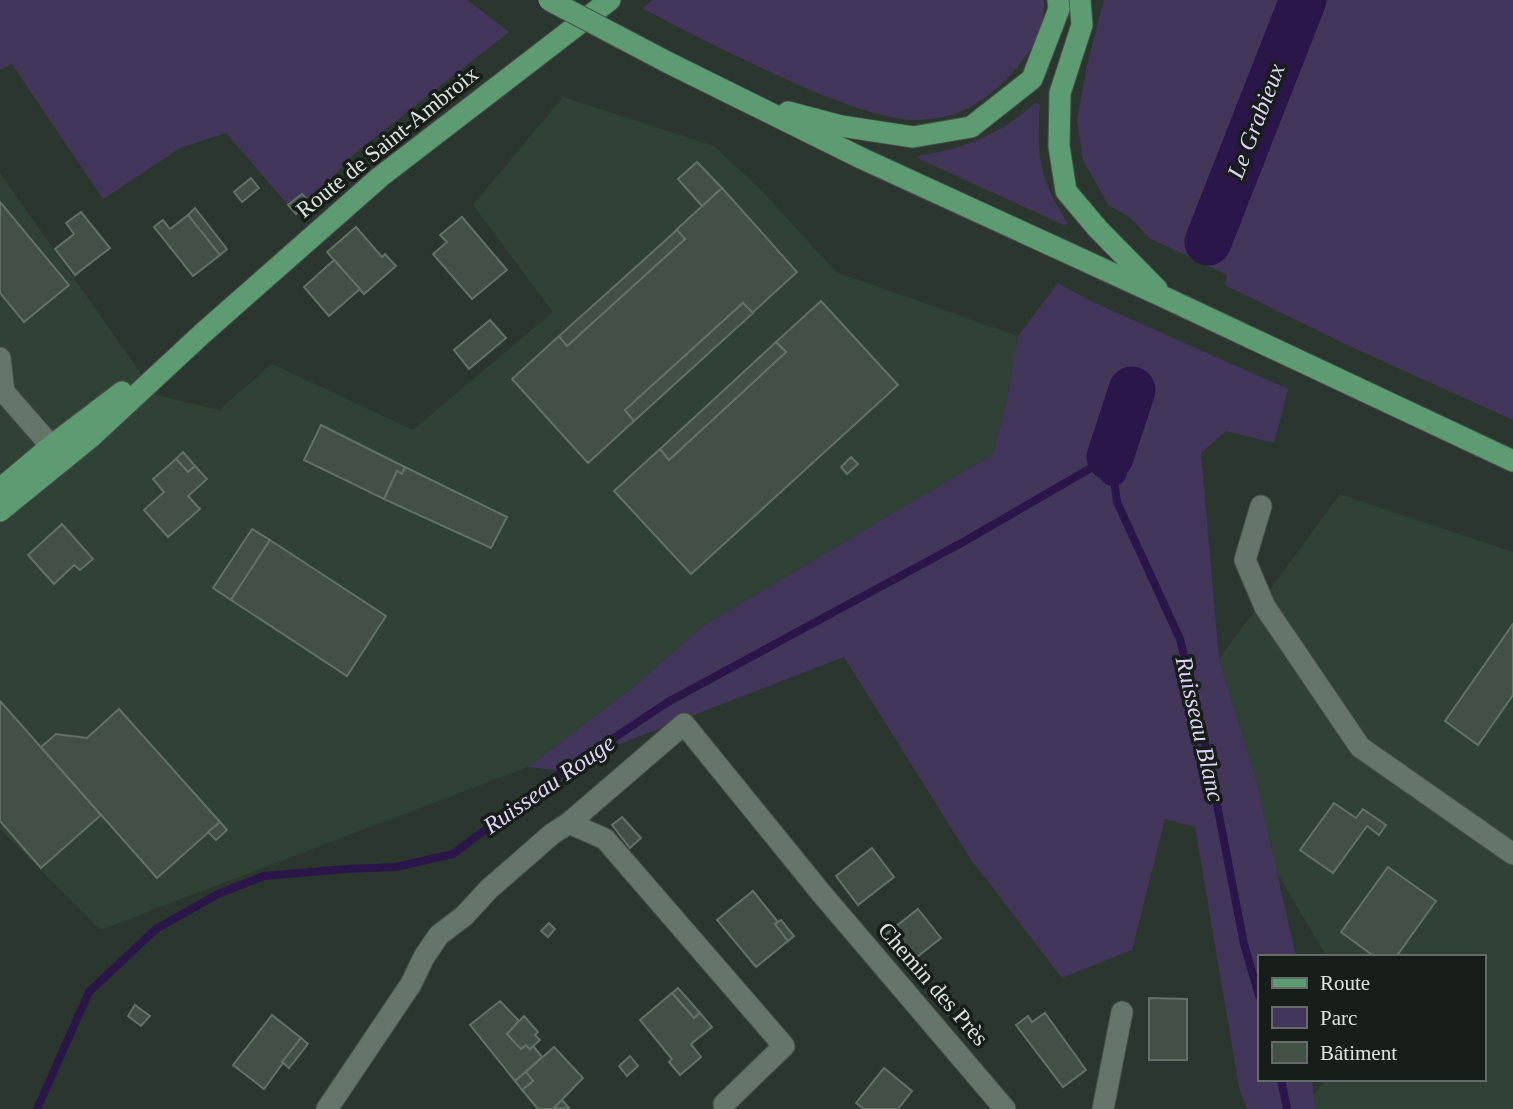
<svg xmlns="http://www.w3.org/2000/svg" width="1513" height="1109" viewBox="0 0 1513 1109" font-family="Georgia,serif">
<rect width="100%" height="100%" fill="#2b372e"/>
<g fill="#304235">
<polygon points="563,97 714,146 762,191 836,272 1018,336 1006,405 993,454 703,626 635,686 528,767 100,930 0,829 0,173 156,395 219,410 272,364 413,430 553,312 473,205"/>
<polygon points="1340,494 1513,552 1513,1109 1315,1109 1313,1096 1326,1079 1483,1079 1483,957 1327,957 1276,871 1256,779 1219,659"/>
</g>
<g fill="#43365b">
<polygon points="0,0 467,0 509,32 354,154 309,202 302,194 288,205 226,133 180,148 103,199 12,64 0,70"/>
<path d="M653 0H1044C1046 31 1030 54 1010 75 992 95 966 114 938 118 926 120 908 121 896 118 860 111 823 96 790 81 739 58 690 34 642 8Z"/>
<polygon points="1104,0 1513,0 1513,420 1347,345 1225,285 1227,275 1149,238 1130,217 1109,206 1083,160 1077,120 1087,65"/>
<path d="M1035 103 1040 104C1037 157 1038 176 1067 222L1066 226 917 158 918 156C964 149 1001 134 1035 103Z"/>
<polygon points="1058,283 1088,300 1288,389 1274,443 1226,431 1201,453 1219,659 1256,779 1296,957 1259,957 1259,1079 1312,1079 1315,1109 1247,1109 1239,1087 1195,827 1165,819 1132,950 1062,978 970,858 844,657 584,758 570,772 528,767 635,686 703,626 993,454 1006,405 1018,336"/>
</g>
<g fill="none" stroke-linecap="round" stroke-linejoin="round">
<g stroke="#2b164a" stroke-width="8">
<polyline points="1113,472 1117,502 1180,639 1205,743 1244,944 1259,996"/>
<polyline points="1281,1079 1287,1109"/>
<polyline points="37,1109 89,992 156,929 218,894 264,876 346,869 396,867 453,854 551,780 668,702 965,541 1110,457"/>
</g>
<polyline stroke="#2b164a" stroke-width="28" points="1110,457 1113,472"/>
<g stroke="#2b164a" stroke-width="47">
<polyline points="1208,242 1303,0"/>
<polyline points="1110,457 1132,390"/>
</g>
</g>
<g fill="#425046" stroke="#637167" stroke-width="2">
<polygon points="697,162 722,188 702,206 678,179"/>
<polygon points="251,178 259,188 242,202 234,192"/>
<polygon points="722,188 797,272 752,313 743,303 625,410 634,421 588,463 512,379 559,336 567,346 685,239 676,230"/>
<polygon points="302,194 309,202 296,214 288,205"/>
<polygon points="0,202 69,285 24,322 0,293"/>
<polygon points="195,208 227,249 220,255 188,215"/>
<polygon points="81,212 110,248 75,275 55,249 74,234 66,223"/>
<polygon points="188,215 220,255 193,276 154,227 163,220 170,229"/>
<polygon points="462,217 507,270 472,299 433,254 447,242 440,235"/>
<polygon points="356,227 382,257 385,254 396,266 364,294 327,252"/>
<polygon points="677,230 685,239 567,346 559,336"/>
<polygon points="334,260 360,289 329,316 304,287"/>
<polygon points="821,301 898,385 691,574 614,491 660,449 669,460 786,352 776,342"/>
<polygon points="743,303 753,313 634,421 625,410"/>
<polygon points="490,320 506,338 469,369 454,350"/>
<polygon points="776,342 786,352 669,460 660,449"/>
<polygon points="321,425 405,467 402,474 397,471 384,499 304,460"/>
<polygon points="183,452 195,466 188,472 176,459"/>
<polygon points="851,457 858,464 847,474 841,467"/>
<polygon points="176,459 188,472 195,466 207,479 188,496 200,509 168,537 144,510 164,492 153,479"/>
<polygon points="405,467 507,517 491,548 384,499 397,471 402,474"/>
<polygon points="62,524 93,559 80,570 74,565 54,584 28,555"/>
<polygon points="252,529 270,540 231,600 213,588"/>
<polygon points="270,540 386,616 347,676 231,600"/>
<polygon points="1513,624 1513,695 1478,745 1445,721"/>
<polygon points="0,701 101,815 41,868 0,821"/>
<polygon points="119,709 220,822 157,878 41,747 56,734 87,738"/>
<polygon points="1334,803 1356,818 1363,809 1386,825 1379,835 1367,826 1333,873 1300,850"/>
<polygon points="622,817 641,838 630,848 612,825"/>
<polygon points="220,822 227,830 216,840 208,832"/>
<polygon points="872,848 894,877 858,905 836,876"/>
<polygon points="1388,867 1436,901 1396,957 1375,957 1341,932"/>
<polygon points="753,891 778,922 775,924 788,941 756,967 717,920"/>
<polygon points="918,909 941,938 908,964 885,935"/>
<polygon points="781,920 794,936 788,941 775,924"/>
<polygon points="549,923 555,929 548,937 541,931"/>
<polygon points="678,988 700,1013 694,1018 672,993"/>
<polygon points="672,993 694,1018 700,1013 712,1027 691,1044 701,1057 680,1075 669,1062 672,1059 640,1020"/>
<polygon points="1149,998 1187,999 1187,1060 1149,1060"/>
<polygon points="500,1001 519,1021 507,1034 521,1049 526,1045 530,1049 533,1046 542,1057 515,1081 470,1025"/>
<polygon points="135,1005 150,1016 141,1026 128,1016"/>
<polygon points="1045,1013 1086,1070 1063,1087 1016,1025 1028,1016 1032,1022"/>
<polygon points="272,1015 301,1038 264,1089 233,1065"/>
<polygon points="524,1016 538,1032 535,1035 540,1040 530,1049 526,1045 521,1049 507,1034"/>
<polygon points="301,1038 308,1044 289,1068 282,1062"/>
<polygon points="554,1047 583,1078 553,1109 538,1109 522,1090 533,1081 526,1072"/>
<polygon points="630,1056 638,1066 627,1076 619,1066"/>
<polygon points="884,1068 912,1091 898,1109 864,1109 856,1103"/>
<polygon points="526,1072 533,1081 522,1090 515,1081"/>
<polygon points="562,1100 569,1108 553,1109"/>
</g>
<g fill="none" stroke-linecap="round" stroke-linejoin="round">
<g stroke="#48524a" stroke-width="23">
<g id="minor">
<polyline points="0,358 4,392 51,446"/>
<polyline points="1261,506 1245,560 1265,607 1360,747 1513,854"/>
<polyline points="569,823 684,724 822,894 1005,1109"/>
<polyline points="327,1109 411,984 424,957 439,935 464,916 489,889 552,834 569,823 605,839 784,1046 724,1104"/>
<polyline points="1103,1109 1122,1012"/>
</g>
</g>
<g stroke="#48524a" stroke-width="23">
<g id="major">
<polyline points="1080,0 1082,25 1060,93 1059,146 1066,191 1098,229 1157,289"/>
<polyline points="669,63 861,158 1166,298 1513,461"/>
<polyline points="788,112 841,126 913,137 971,127 1032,79 1059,9 1058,0"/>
<polyline points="0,489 51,446 122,392"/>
<polyline points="0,511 91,437 203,333 380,177 610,0"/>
</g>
</g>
<use href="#minor" stroke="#66756a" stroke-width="21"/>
<use href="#major" stroke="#5d9b73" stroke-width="21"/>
<g stroke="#48524a" stroke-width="23" stroke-linecap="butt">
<polyline id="major-bridge" points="549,0 669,63"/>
</g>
<use href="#major-bridge" stroke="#5d9b73" stroke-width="21"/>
</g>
<g text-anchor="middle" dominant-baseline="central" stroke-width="7" stroke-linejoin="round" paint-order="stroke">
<g font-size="23" fill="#dde5df" stroke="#171d19">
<text transform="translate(387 142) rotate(-39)">Route de Saint-Ambroix</text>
<text transform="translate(933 984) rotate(49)">Chemin des Près</text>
</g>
<g font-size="24" font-style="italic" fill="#dfd4f8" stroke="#171d19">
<text transform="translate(1256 121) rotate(-69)">Le Grabieux</text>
<text transform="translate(1200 729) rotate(77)">Ruisseau Blanc</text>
<text transform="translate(549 784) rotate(-35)">Ruisseau Rouge</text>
</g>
</g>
<rect x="1258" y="955" width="228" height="126" fill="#171d19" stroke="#666d68" stroke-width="2"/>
<rect x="1272" y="978" width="35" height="10" fill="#5d9b73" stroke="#666d68" stroke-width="2"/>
<text x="1320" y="990" font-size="21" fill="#dde5df">Route</text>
<rect x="1272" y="1007" width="35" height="21" fill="#43365b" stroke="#666d68" stroke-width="2"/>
<text x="1320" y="1025" font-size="21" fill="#dde5df">Parc</text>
<rect x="1272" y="1042" width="35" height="21" fill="#425046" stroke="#666d68" stroke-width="2"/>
<text x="1320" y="1060" font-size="21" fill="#dde5df">Bâtiment</text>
</svg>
